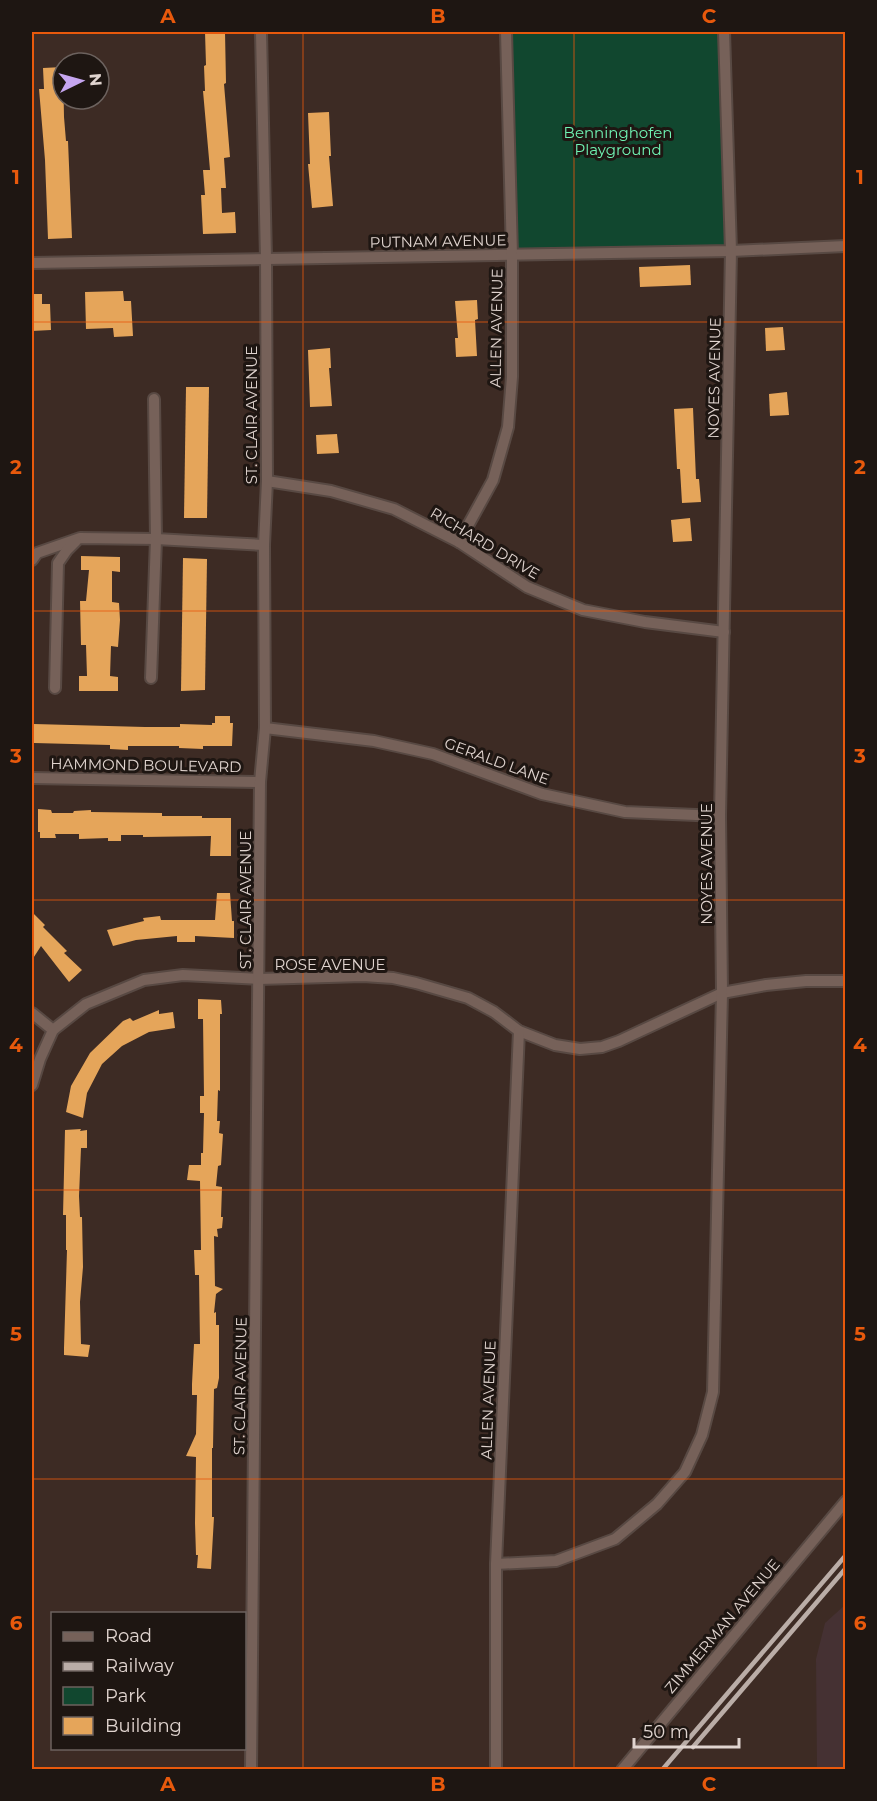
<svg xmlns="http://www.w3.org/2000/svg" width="877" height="1801" viewBox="0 0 877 1801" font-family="Montserrat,sans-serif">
<rect width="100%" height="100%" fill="#3d2b24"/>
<polygon fill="#453133" points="845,1605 845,1769 817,1769 816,1659 825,1623"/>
<polygon fill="#11472f" points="506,32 724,32 731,251 512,255"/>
<g fill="#e5a55a">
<polygon points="205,32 225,32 226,83 224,84 230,157 224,158 226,188 221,188 222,213 235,212 236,233 203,234 201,195 205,195 203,170 210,170 203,91 205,91 204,66 206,65"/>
<polygon points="63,67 64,117 66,141 68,141 72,238 48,239 45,160 39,89 44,89 43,68"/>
<polygon points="329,112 331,156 329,156 333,206 312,208 308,164 310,164 308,113"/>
<polygon points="690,265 691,285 640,287 639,267"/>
<polygon points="123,291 124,301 131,301 133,336 114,337 113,328 86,329 85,292"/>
<polygon points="32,294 42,294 42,304 50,304 51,330 32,331"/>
<polygon points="477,300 478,319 475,320 477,356 456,357 455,338 458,338 455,301"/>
<polygon points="783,327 785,350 766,351 765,328"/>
<polygon points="330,348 331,368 329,368 332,406 310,407 308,350"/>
<polygon points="186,387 209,387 207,518 184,518"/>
<polygon points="787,392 789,415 770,416 769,394"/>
<polygon points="693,408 696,479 699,479 701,502 682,503 680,469 677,469 674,409"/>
<polygon points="337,434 339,453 317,454 316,435"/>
<polygon points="690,518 692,541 673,542 671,520"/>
<polygon points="81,556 120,557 120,572 112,571 112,602 119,603 120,620 118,647 111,646 110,676 118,677 118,691 79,691 79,676 87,676 86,645 81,645 80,601 86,601 89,570 81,570"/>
<polygon points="183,558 207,559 205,690 181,691"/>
<polygon points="215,716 230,716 230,723 233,723 232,746 203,746 203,749 179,748 179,746 128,746 128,750 110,749 110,745 34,743 34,724 145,727 180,727 180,724 212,725 212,723 215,723"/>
<polygon points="38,809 51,810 52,813 73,813 74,811 91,810 91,812 162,813 162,816 202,816 202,818 231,818 231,856 210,856 211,836 143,837 143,835 121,835 121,841 108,841 108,838 79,839 79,834 55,834 56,838 40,838 40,832 38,832"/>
<polygon points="217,893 230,893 232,921 234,921 234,938 195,936 195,942 177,942 177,936 136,940 113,946 107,930 144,921 143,918 160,916 161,920 215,920"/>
<polygon points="32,912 45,925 43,927 67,951 64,953 82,970 69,982 41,946 32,960"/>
<polygon points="198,999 221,1000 222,1014 220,1014 220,1091 218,1090 217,1121 220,1121 219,1133 223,1134 221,1165 218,1166 216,1186 222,1187 221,1217 223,1217 222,1228 217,1229 218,1237 214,1236 215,1286 223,1289 216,1294 214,1313 216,1312 216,1325 219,1325 219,1378 217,1388 214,1389 213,1448 212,1448 212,1517 214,1517 211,1569 197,1568 198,1555 196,1555 195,1523 196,1457 186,1456 196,1434 197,1395 192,1395 192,1384 194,1344 200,1344 199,1275 195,1275 194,1250 201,1250 200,1181 187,1180 189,1165 201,1165 201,1153 203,1153 204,1113 200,1113 200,1096 204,1096 203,1019 198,1019"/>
<polygon points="159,1010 159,1014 173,1012 175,1028 149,1032 122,1046 102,1064 87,1093 83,1118 66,1112 71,1086 90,1053 123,1021 130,1018 133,1021"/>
<polygon points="81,1129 80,1131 87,1130 87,1148 81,1148 79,1196 80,1217 82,1217 83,1267 80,1302 81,1344 90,1345 88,1357 64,1355 64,1348 67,1250 66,1250 66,1215 63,1215 65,1130"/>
</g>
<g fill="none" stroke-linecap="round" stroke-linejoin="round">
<g stroke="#584943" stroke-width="14">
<g id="street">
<polyline points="32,263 731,251 846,246"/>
<polyline points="267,481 331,491 394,509 459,542 527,587 583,610 645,622 724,632"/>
<polyline points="459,542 493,480 508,427 512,377 512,255 506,32"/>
<polyline points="32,560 37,553 80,538 156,539 264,545"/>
<polyline points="151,678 156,539 154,399"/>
<polyline points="55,688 58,563 67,550 76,541"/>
<polyline points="265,728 374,741 433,754 542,794 625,812 720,816"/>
<polyline points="32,778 260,782"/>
<polyline points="32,1013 53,1030"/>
<polyline points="32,1085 40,1059 53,1030 86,1004 144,980 183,975 259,979 363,976 393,978 416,983 468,998 494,1012 519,1031 555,1045 580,1049 602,1047 619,1041 722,993 766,985 806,981 846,981"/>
<polyline points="496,1564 556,1561 615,1539 657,1504 685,1472 702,1435 713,1392 722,993 720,816 731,251 724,32"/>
<polyline points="251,1770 260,782 265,728 264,545 267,481 266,259 261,32"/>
<polyline points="496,1770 496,1564 519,1031"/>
<polyline points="622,1770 846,1501"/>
</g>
</g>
<use href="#street" stroke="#766159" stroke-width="10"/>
<g stroke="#baada7" stroke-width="4.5">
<polyline points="693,1747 846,1568"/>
<polyline points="662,1770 846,1555"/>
</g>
</g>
<path fill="none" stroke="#e8590c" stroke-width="1.5" stroke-opacity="0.55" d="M303 32V1770M574 32V1770M32 322H846M32 611H846M32 900H846M32 1190H846M32 1479H846"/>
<g text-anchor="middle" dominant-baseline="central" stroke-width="6" stroke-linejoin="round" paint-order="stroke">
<g font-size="15" fill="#70f4b4" stroke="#1e1612">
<text x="618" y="132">Benninghofen<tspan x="618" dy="17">Playground</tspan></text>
</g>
<g font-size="15" fill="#e0d4cf" stroke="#1e1612">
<text transform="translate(438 241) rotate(-1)">PUTNAM AVENUE</text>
<text transform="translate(496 328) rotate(-89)">ALLEN AVENUE</text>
<text transform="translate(714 378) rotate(-89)">NOYES AVENUE</text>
<text transform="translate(251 415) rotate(-90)">ST. CLAIR AVENUE</text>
<text transform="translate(485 543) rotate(31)">RICHARD DRIVE</text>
<text transform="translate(497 761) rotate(20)">GERALD LANE</text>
<text transform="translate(146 765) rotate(1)">HAMMOND BOULEVARD</text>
<text transform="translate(706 864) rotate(-90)">NOYES AVENUE</text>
<text transform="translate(245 900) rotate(-90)">ST. CLAIR AVENUE</text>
<text x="330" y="964">ROSE AVENUE</text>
<text transform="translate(240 1386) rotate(-89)">ST. CLAIR AVENUE</text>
<text transform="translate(488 1400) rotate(-88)">ALLEN AVENUE</text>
<text transform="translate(722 1626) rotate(-50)">ZIMMERMAN AVENUE</text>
</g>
</g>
<rect width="877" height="1801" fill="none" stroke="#1e1612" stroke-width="66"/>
<rect x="51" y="1612" width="195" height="138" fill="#1e1612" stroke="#6c625e" stroke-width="1.5"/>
<rect x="63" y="1632" width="30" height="9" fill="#766159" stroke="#6c625e" stroke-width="1.5"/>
<text x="105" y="1642" font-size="18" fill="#e0d4cf">Road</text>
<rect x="63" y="1662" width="30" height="9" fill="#baada7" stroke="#6c625e" stroke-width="1.5"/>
<text x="105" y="1672" font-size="18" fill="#e0d4cf">Railway</text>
<rect x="63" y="1687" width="30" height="18" fill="#11472f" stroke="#6c625e" stroke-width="1.5"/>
<text x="105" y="1702" font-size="18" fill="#e0d4cf">Park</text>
<rect x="63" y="1717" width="30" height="18" fill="#e5a55a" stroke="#6c625e" stroke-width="1.5"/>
<text x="105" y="1732" font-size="18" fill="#e0d4cf">Building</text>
<g transform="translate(81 81) rotate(85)"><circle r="28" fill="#1e1612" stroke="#6c625e" stroke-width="1.5"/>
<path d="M0-4.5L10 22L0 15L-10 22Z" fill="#c6a6f0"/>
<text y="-9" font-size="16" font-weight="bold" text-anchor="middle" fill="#e0d4cf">N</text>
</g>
<path d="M634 1738v9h105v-9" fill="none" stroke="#e0d4cf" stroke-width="3"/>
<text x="643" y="1738" font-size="18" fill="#e0d4cf" stroke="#1e1612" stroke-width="4.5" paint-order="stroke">50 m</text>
<rect x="33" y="33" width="811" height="1735" fill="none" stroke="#e8590c" stroke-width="2"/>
<g font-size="20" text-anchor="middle" font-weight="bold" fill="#e8590c">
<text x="168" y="23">A</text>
<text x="438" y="23">B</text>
<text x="709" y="23">C</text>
<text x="16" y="184">1</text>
<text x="860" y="184">1</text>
<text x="16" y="474">2</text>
<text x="860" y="474">2</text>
<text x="16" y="763">3</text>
<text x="860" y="763">3</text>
<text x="16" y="1052">4</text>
<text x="860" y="1052">4</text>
<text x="16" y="1341">5</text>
<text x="860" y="1341">5</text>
<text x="16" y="1630">6</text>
<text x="860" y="1630">6</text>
<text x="168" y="1791">A</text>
<text x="438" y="1791">B</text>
<text x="709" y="1791">C</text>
</g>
</svg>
